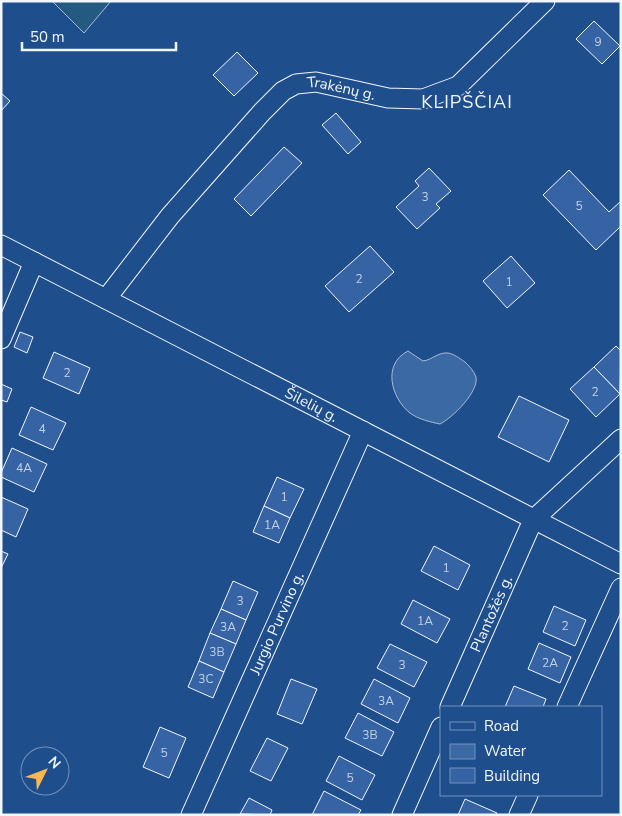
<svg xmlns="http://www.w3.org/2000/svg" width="622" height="816" viewBox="0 0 622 816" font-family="'Nunito Sans',sans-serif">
<rect width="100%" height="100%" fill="#1f4e8c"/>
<polygon fill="#245a82" stroke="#a8bbd7" points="52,1 111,1 84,33"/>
<path fill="#3b69a3" stroke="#a8bbd7" d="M408 351 423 361C432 360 438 352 448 353 454 354 459 358 465 362 469 366 474 371 476 377 479 392 452 418 440 424 430 422 418 419 410 413 391 398 382 364 408 351Z"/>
<g fill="#3563a3" stroke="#f2f6ff">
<polygon points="594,21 620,46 602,64 576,39"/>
<polygon points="237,52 258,73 234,96 213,75"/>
<polygon points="1,93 10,101 1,111"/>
<polygon points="336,113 361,142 348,154 322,125"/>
<polygon points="284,147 302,163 251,216 234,199"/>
<polygon points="429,168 451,191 436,204 440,208 417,229 396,207 419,186 415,181"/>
<polygon points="569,170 609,212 621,201 621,228 620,227 596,250 543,195"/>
<polygon points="370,246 394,272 349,312 325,286"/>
<polygon points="511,256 535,283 507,308 483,281"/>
<polygon points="20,332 33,337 27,353 14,347"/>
<polygon points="616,346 621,351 620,394 594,367"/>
<polygon points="54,352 90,368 79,394 43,378"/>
<polygon points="594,367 620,394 596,417 570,389"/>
<polygon points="1,384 12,389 7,402 1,400"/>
<polygon points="519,396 569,420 549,462 498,437"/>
<polygon points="31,407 66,423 53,450 19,435"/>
<polygon points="12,448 47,464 34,492 1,477 1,473"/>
<polygon points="277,477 304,489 290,518 264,506"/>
<polygon points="1,497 28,509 16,537 1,530"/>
<polygon points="264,506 290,518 279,543 253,532"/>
<polygon points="434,546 470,565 458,590 421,571"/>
<polygon points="1,551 8,554 1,568"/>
<polygon points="233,581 258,592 246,620 221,609"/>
<polygon points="413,600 450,619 437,643 401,624"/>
<polygon points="554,606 586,620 575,646 543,632"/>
<polygon points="221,609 246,620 236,644 210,633"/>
<polygon points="210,633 236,644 224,672 199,661"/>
<polygon points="539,643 571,657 560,683 528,669"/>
<polygon points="390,644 427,662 414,687 377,668"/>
<polygon points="199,661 224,672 213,698 188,687"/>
<polygon points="291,679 317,689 302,724 277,714"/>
<polygon points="374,679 410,698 398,723 361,704"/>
<polygon points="514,686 546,699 543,707 505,707"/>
<polygon points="358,713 394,732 382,756 345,738"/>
<polygon points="160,727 186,738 169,778 143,767"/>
<polygon points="267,738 288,748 271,781 250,771"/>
<polygon points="339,756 375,775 362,800 326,781"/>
<polygon points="324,791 361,810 358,815 312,815"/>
<polygon points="249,798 272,810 270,815 240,814"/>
<polygon points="465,799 497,813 497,815 458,815"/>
</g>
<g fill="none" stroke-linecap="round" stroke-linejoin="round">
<g stroke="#f2f6ff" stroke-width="21">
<g id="minor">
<path id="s1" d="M1 245 621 564"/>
<path id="s2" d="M106 299 170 216 262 112 283 91 296 84 316 82 388 98 423 99 458 86 545 1"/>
<polyline points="1,339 34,262"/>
<path id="s3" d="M450 707 533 520 621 439"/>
<polyline points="567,707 621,588"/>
<path id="s4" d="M191 815 363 431"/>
<polyline points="402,815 441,727"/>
<polyline points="519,815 528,795"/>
</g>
</g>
<use href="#minor" stroke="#1f4e8c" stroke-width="19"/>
</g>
<g text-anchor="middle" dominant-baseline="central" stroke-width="4" stroke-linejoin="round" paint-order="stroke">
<g font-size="12" fill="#c3d1e8">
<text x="598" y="42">9</text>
<text x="425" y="197">3</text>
<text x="579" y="206">5</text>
<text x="359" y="279">2</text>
<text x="509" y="282">1</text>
<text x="67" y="373">2</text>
<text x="595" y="392">2</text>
<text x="42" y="429">4</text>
<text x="24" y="468">4A</text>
<text x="284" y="497">1</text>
<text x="272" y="525">1A</text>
<text x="446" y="568">1</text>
<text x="240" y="601">3</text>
<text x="425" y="621">1A</text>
<text x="565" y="626">2</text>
<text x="228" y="627">3A</text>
<text x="217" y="652">3B</text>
<text x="550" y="663">2A</text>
<text x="402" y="665">3</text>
<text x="206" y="679">3C</text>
<text x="386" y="701">3A</text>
<text x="370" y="735">3B</text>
<text x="164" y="753">5</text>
<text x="350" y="778">5</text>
</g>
<g font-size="15" fill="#f2f6ff" stroke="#1f4e8c">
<text stroke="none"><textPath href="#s2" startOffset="334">Trakėnų g.</textPath></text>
<text stroke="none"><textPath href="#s1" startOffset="349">Šilelių g.</textPath></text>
<text stroke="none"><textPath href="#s3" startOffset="102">Plantožės g.</textPath></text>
<text stroke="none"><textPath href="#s4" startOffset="210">Jurgio Purvino g.</textPath></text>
</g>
<g font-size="18" letter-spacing="1" fill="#f2f6ff" stroke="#1f4e8c">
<text x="467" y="102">KLIPŠČIAI</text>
</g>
</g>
<rect width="622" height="816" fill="none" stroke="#f2f6ff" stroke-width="5"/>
<rect x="440" y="706" width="162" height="90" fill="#1f4e8c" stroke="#7391ba"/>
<rect x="450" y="722" width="25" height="8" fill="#1f4e8c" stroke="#7391ba"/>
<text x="484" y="731" font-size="15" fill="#f2f6ff">Road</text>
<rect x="450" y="744" width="25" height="15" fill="#3b69a3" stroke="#7391ba"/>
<text x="484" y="756" font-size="15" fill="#f2f6ff">Water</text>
<rect x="450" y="768" width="25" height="15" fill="#3563a3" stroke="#7391ba"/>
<text x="484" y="781" font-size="15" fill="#f2f6ff">Building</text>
<g transform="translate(45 771) rotate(48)"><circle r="24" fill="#1f4e8c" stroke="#7391ba"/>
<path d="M0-4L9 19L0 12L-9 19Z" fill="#ffb74d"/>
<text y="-8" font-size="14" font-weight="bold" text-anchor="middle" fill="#f2f6ff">N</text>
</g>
<path d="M22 42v8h154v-8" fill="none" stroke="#f2f6ff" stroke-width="2.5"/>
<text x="30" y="42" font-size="15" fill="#f2f6ff" stroke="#1f4e8c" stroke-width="4" paint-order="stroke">50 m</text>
</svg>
